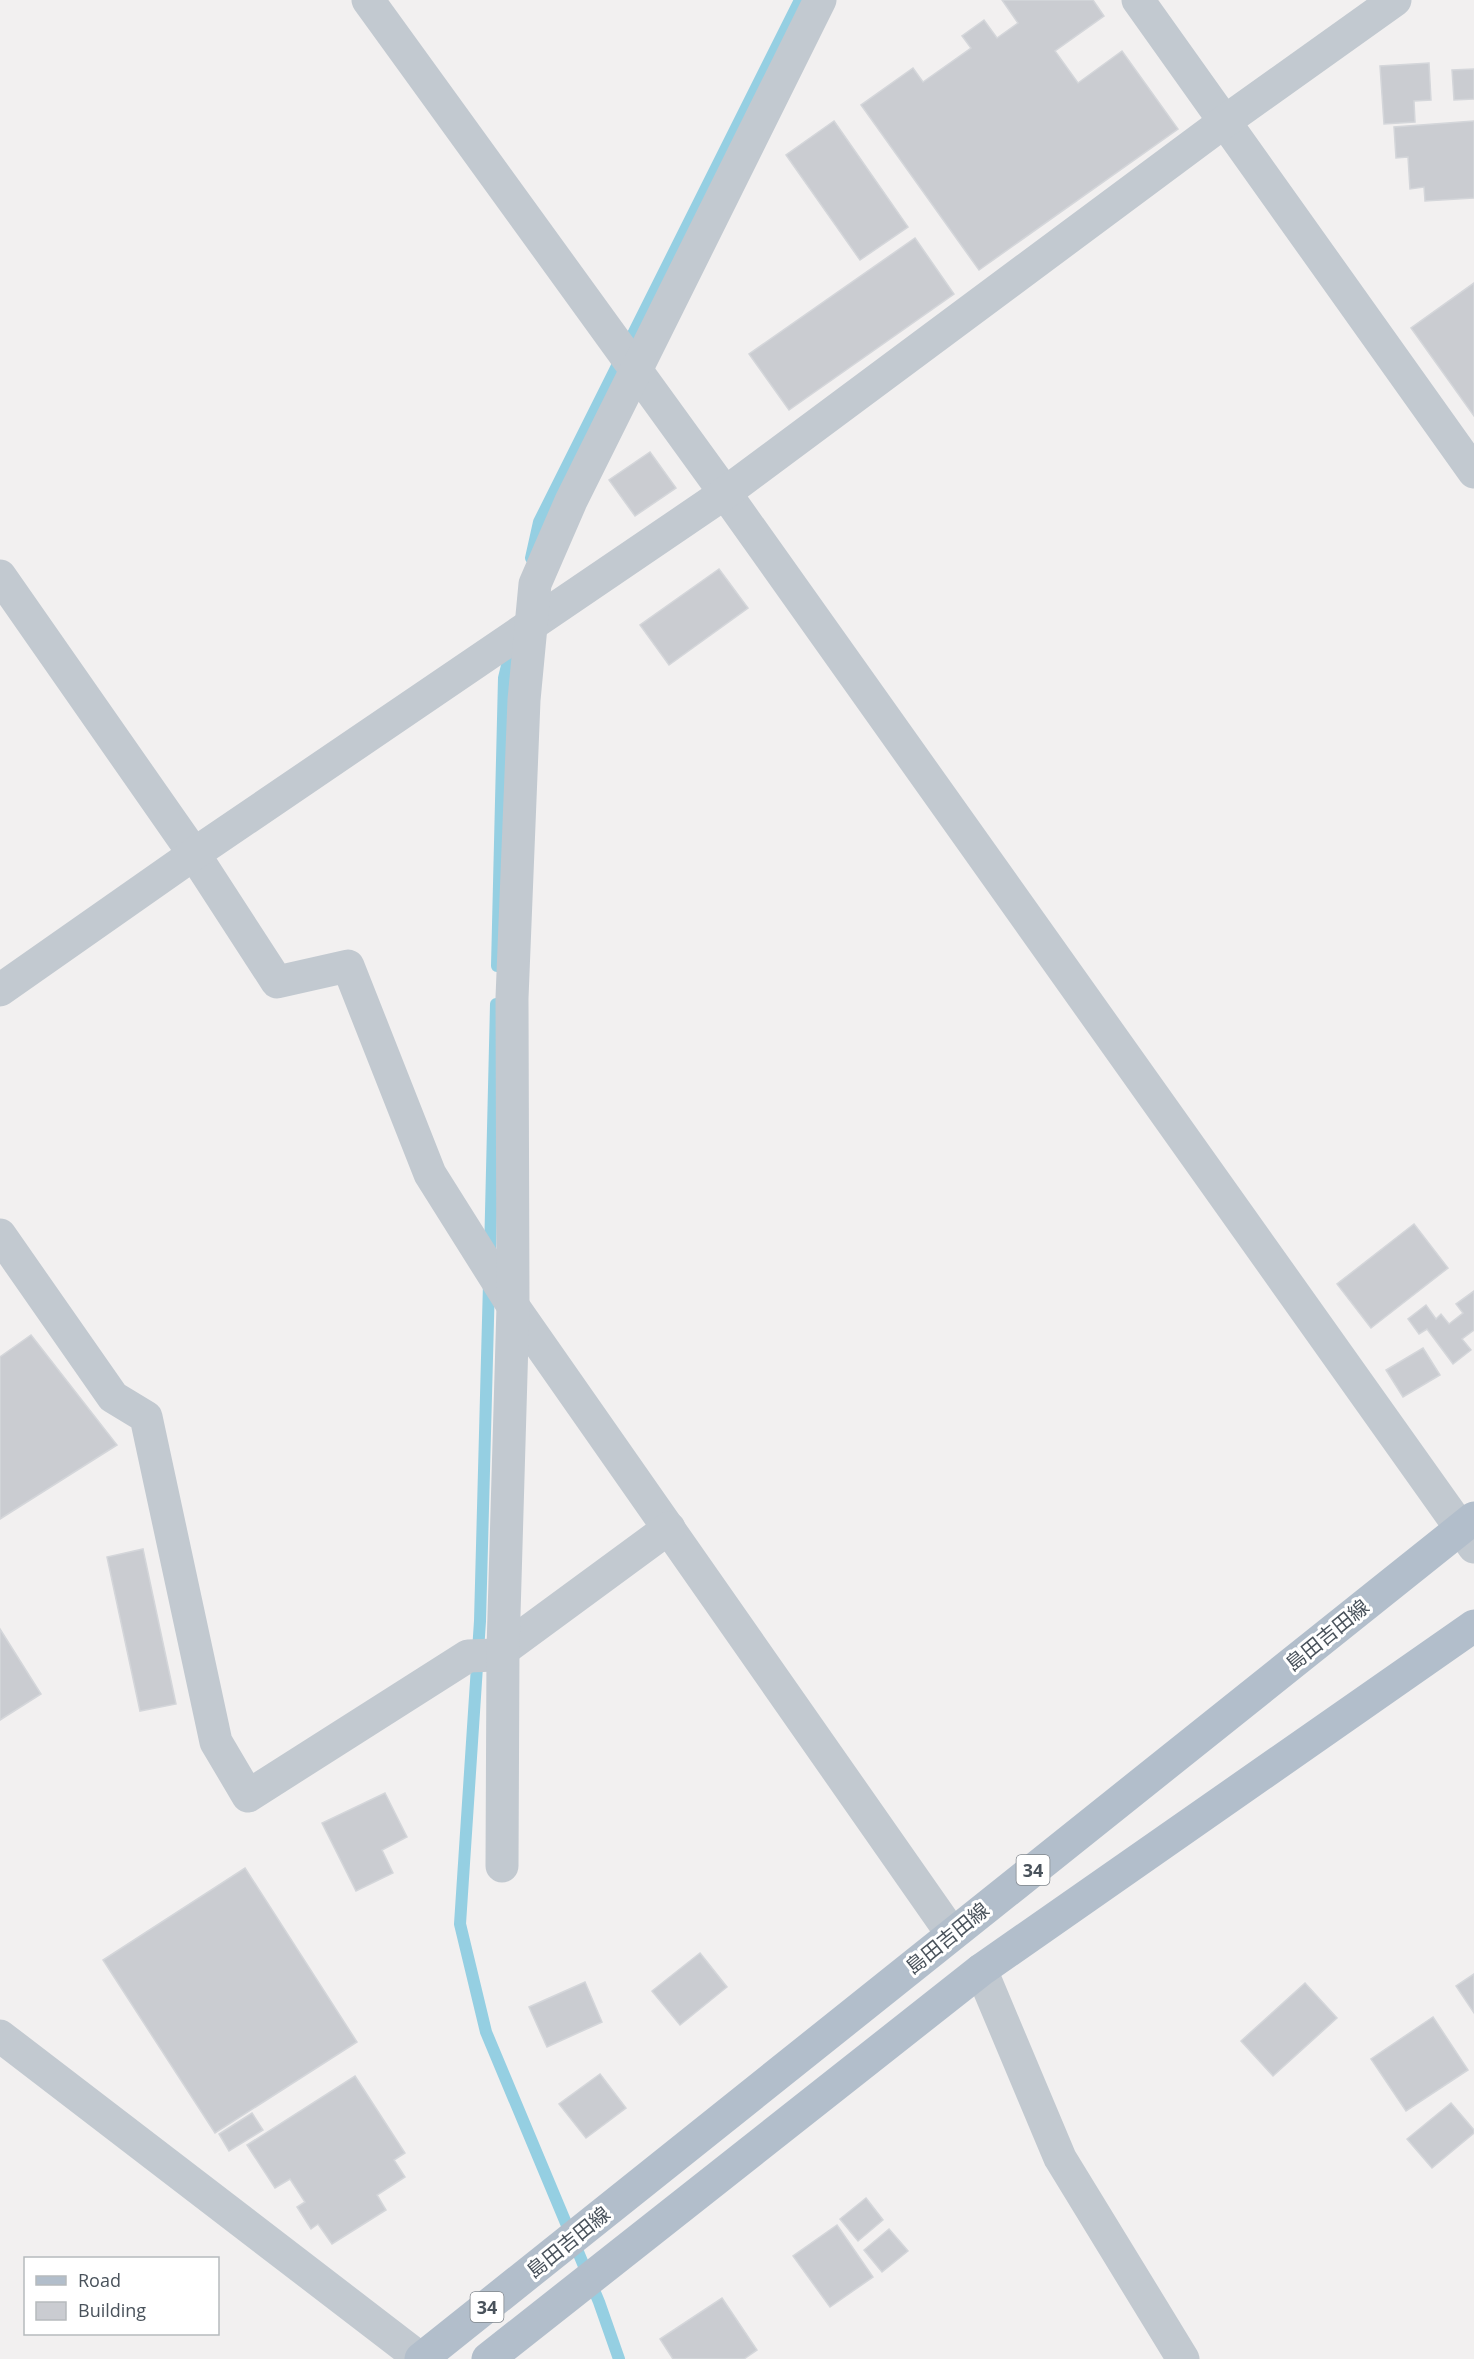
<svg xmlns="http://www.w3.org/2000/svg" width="1474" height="2359" viewBox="0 0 1474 2359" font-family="'Open Sans','Noto Sans JP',sans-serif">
<rect width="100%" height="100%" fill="#f2f0f0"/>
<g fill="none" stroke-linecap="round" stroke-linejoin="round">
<g stroke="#95cfe2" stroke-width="12">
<polyline points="531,558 539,522 800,0"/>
<polyline points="497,966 504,678 512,645"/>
<polyline points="490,1254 496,1004"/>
<polyline points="489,1283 480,1621 460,1924 486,2032 599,2302 619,2359"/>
</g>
</g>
<g fill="#caccd1" stroke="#d4d6da" stroke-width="1.5">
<polygon points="1002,0 1093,0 1104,16 1055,51 1078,83 1122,51 1178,129 979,270 861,105 913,68 923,82 971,48 962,36 984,20 997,38 1018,23"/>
<polygon points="1429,63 1431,100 1414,101 1415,122 1384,124 1380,66"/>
<polygon points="1474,69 1474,99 1454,100 1452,70"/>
<polygon points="834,121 908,227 860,260 786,155"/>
<polygon points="1474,121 1474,198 1425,201 1424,187 1410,189 1408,157 1396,158 1394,127"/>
<polygon points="915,238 954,294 789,410 749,354"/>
<polygon points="1474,283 1474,416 1411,328"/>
<polygon points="650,452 676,488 635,516 609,480"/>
<polygon points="719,569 748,608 669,665 640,625"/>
<polygon points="1414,1224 1448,1268 1371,1328 1337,1284"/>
<polygon points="1474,1291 1474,1330 1462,1339 1471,1350 1453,1364 1427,1329 1419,1334 1408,1319 1426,1305 1436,1319 1441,1314 1449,1324 1463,1313 1456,1304"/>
<polygon points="31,1335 117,1445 0,1519 0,1357"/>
<polygon points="1423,1348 1440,1375 1403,1397 1386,1370"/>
<polygon points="143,1549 176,1704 140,1711 107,1557"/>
<polygon points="0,1629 41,1694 0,1720"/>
<polygon points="385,1793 407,1837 382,1850 393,1873 356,1891 322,1823"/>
<polygon points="245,1868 357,2042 215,2133 103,1960"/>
<polygon points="700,1953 727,1987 680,2025 652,1991"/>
<polygon points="1474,1974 1474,2013 1456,1986"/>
<polygon points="585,1982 602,2022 547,2047 529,2007"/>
<polygon points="1305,1983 1337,2018 1273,2076 1241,2041"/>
<polygon points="1433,2017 1468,2070 1406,2111 1371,2059"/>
<polygon points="600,2074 626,2108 586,2138 559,2104"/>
<polygon points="355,2076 405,2153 394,2160 405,2177 377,2195 386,2210 332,2244 318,2224 311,2229 297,2207 305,2202 290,2179 275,2188 247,2145"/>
<polygon points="1451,2103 1474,2130 1474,2133 1432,2168 1407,2139"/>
<polygon points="252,2113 263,2130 229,2151 219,2134"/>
<polygon points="866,2198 883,2220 858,2241 840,2219"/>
<polygon points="837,2225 873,2277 830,2307 793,2256"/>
<polygon points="889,2229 908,2251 882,2272 864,2250"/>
<polygon points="722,2298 757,2350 744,2359 673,2359 660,2339"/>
</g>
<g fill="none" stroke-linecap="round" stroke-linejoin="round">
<g stroke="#c2c9d0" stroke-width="33">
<polyline points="368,0 725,493 1474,1547"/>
<polyline points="1138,0 1474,472"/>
<polyline points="0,576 194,854 277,982 348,966 430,1174 513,1306 952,1934"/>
<polyline points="0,990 194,854 725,493 1224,122 1395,0"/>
<polyline points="0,1235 113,1397 146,1417 216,1742 248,1796 468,1656 496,1655 669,1528"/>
<polyline points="502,1866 503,1649 513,1306 512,998 524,700 535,584 571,501 820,0"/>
<polyline points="981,1970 1060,2158 1183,2359"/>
<polyline points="0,2036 421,2359"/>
</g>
<g stroke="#b2becb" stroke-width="33">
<polyline points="421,2359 1474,1518"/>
<polyline points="488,2359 981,1970 1474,1626"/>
</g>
</g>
<g text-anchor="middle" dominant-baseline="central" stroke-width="6" stroke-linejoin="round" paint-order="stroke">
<g fill="#fff" stroke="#80868c" stroke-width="1.5">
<rect x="1016.5" y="1855" width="33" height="30" rx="4.5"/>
<rect x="470.5" y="2292" width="33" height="30" rx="4.5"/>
</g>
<g font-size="18" font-weight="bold" fill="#49525b">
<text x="1033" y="1870">34</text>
<text x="487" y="2307">34</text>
</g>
<g font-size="20" fill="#49525b" stroke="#fff">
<text transform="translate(1327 1635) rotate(-39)">島田吉田線</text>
<text transform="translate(947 1938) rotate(-39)">島田吉田線</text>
<text transform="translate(568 2242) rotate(-39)">島田吉田線</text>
</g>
</g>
<rect x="24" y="2257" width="195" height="78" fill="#ffffff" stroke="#b6babd" stroke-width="1.5"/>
<rect x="36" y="2276" width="30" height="9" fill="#b2becb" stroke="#b6babd" stroke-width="1.5"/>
<text x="78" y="2287" font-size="18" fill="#49525b">Road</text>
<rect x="36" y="2302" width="30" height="18" fill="#caccd1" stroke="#b6babd" stroke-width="1.5"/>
<text x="78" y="2317" font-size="18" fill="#49525b">Building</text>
</svg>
